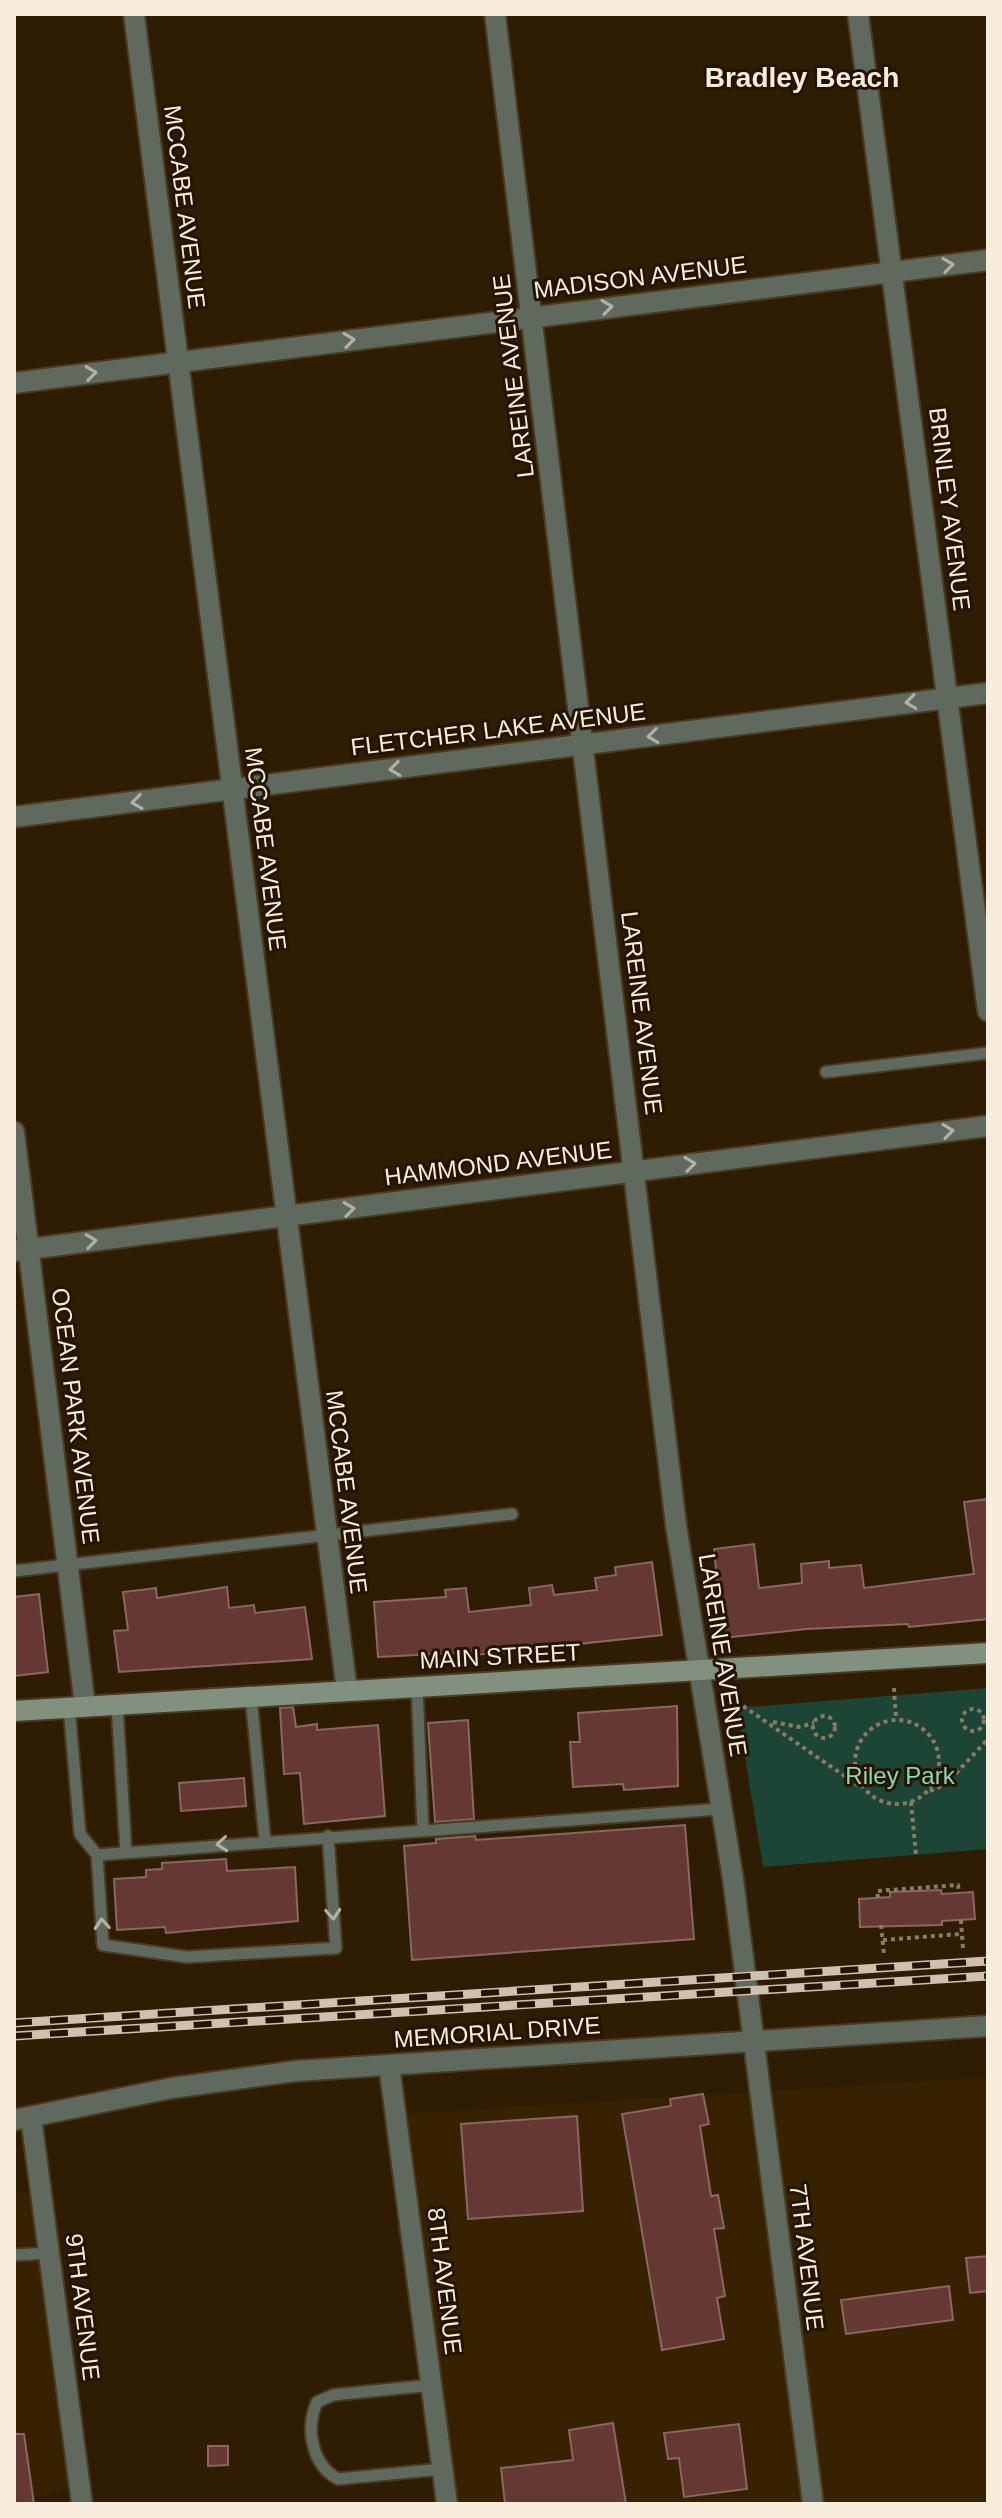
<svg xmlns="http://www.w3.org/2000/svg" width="1002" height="2518" viewBox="0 0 1002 2518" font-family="Helvetica,sans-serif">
<rect width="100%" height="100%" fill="#2e1d02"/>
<g fill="#372200">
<polygon points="988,2077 988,2504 452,2504 403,2114"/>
<polygon points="45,2190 81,2486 14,2504 14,2193"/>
</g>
<polygon fill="#1d4535" points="988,1688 988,1849 763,1867 737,1708"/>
<g fill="#643934" stroke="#8c6662" stroke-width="2">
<polygon points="988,1499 988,1619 909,1627 908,1624 807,1629 723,1638 714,1549 754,1544 759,1588 802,1583 801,1564 829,1561 829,1568 861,1565 864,1588 974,1574 964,1502"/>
<polygon points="652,1562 662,1635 474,1655 475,1652 378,1657 374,1602 446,1597 445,1590 466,1588 469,1612 531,1605 529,1588 552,1585 554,1595 597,1590 595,1578 616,1575 615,1567"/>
<polygon points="227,1587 229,1608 254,1605 255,1613 305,1607 312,1659 119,1672 114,1631 128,1630 123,1592 156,1588 157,1598"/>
<polygon points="39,1594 48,1672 14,1676 14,1597"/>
<polygon points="677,1706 678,1786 624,1790 623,1784 573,1787 570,1742 580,1742 578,1713"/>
<polygon points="293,1707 296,1727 317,1724 317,1730 378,1725 385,1816 304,1824 300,1773 284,1774 280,1708"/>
<polygon points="468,1720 474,1819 435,1822 428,1723"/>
<polygon points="244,1778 246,1806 181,1811 179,1783"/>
<polygon points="685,1825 694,1939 412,1960 404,1846 436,1843 436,1839 475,1836 476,1840"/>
<polygon points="226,1859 227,1871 295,1867 298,1921 166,1933 165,1927 117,1930 114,1879 146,1877 146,1870 162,1869 162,1863"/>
<polygon points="941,1890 942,1894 973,1892 975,1919 942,1921 942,1925 860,1927 859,1899 890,1897 890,1892"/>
<polygon points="703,2094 709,2124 700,2126 711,2196 718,2195 724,2228 714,2229 725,2296 717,2298 724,2339 662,2350 622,2114 671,2106 670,2099"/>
<polygon points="577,2116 583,2211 468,2219 461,2124"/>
<polygon points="988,2256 988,2291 970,2293 966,2258"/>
<polygon points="949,2286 953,2320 846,2334 841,2300"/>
<polygon points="613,2423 626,2504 505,2504 501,2468 573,2460 569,2430"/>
<polygon points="739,2424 747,2489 684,2497 679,2458 668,2459 664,2433"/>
<polygon points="14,2434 24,2434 34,2504 14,2504"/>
<polygon points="208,2446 228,2446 228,2465 208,2466"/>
</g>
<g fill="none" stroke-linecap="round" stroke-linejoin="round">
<g stroke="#4a3a21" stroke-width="15">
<g id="service">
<polyline points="826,1072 988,1053"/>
<polyline points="14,1571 512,1514"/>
<polyline points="417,1687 423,1830"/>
<polyline points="251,1697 265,1841"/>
<polyline points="117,1705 126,1852"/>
<polyline points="69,1707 80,1834 97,1855 103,1945 187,1957 336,1948 328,1836"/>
<polyline points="97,1855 720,1809"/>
<polyline points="14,2255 50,2253"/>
<path d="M432 2385 333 2395 317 2402C305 2429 312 2465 338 2479L442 2469"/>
</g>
</g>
<g stroke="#4a3a21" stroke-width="24">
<g id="minor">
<polyline points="134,14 347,1691"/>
<polyline points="495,14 676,1525 733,1879 813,2504"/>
<polyline points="14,383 988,260"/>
<polyline points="14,817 988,693"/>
<polyline points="14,1132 85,1706"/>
<polyline points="14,1251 988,1126"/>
<polyline points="389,2065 447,2504"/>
<polyline points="31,2117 82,2504"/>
</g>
</g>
<g stroke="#4a3a21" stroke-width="24">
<g id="tertiary">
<polyline points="858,14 988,1011"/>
<polyline points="14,2120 172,2088 296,2071 988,2026"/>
</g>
</g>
<g stroke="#4a3a21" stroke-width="24">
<polyline id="secondary" points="14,1711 988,1653"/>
</g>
<g stroke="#8a7b65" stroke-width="4" stroke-dasharray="4 4" stroke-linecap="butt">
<polyline points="894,1688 896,1719"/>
<polyline points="730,1697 862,1788"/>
<circle cx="973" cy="1720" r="11"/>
<circle cx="824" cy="1727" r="11"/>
<circle cx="897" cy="1762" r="42"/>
<polyline points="773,1722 799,1727 814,1723"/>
<polyline points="930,1791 946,1784 988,1739"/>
<polyline points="911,1802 916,1855"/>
<polyline points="878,1898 877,1891 958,1885 959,1893"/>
<polyline points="961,1920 963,1949"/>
<polyline points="881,1925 884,1954"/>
<polyline points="883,1940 961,1934"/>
</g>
<use href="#service" stroke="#5f695d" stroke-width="11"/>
<use href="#minor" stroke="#5f695d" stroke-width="20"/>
<use href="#tertiary" stroke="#5f695d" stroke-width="20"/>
<use href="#secondary" stroke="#82917f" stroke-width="20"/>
<g stroke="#cec1af" stroke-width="9">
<g id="rail">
<polyline points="14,2023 988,1961"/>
<polyline points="14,2036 988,1976"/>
</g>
</g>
<use href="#rail" stroke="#241400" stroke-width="6" stroke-dasharray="18" stroke-linecap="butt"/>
</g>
<defs><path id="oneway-chevron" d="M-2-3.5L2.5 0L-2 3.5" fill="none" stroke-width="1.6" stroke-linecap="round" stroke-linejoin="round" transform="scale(2)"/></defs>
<g stroke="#b3b1a3">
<use href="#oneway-chevron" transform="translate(948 265) rotate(-7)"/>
<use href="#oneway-chevron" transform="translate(607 307) rotate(-7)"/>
<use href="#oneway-chevron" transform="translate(349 340) rotate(-7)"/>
<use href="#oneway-chevron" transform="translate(91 373) rotate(-7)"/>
<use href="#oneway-chevron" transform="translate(911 702) rotate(173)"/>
<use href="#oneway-chevron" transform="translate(653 736) rotate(173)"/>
<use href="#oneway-chevron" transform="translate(395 769) rotate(173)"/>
<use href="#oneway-chevron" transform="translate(137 802) rotate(173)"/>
<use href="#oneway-chevron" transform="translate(948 1131) rotate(-7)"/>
<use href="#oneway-chevron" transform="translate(690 1164) rotate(-7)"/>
<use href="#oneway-chevron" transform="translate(349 1209) rotate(-7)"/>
<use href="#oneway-chevron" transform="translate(91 1241) rotate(-7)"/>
<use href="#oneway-chevron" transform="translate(222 1844) rotate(175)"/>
<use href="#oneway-chevron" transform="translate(333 1914) rotate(86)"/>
<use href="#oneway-chevron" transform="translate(102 1924) rotate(-94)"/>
</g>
<g text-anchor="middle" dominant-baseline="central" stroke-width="6" stroke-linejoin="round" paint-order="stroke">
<g font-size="24" fill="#f8ecdc" stroke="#241400">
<text transform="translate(185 207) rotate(83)">MCCABE AVENUE</text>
<text transform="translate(640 277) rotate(-7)">MADISON AVENUE</text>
<text transform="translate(513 376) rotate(-97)">LAREINE AVENUE</text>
<text transform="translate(950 509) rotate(83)">BRINLEY AVENUE</text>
<text transform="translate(498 729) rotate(-7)">FLETCHER LAKE AVENUE</text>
<text transform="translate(266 849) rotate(83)">MCCABE AVENUE</text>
<text transform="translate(642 1013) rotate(83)">LAREINE AVENUE</text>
<text transform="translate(498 1163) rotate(-7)">HAMMOND AVENUE</text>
<text transform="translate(76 1416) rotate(83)">OCEAN PARK AVENUE</text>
<text transform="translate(347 1492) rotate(83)">MCCABE AVENUE</text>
<text transform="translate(723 1655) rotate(81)">LAREINE AVENUE</text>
<text transform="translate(500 1656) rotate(-3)">MAIN STREET</text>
<text transform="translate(497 2032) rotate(-4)">MEMORIAL DRIVE</text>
<text transform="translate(807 2257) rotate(83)">7TH AVENUE</text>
<text transform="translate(445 2281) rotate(83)">8TH AVENUE</text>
<text transform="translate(83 2307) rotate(83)">9TH AVENUE</text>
</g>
<g font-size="24" fill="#89d7b5" stroke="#241400">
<text x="900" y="1775">Riley Park</text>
</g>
<g font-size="28" font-weight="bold" fill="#f8ecdc" stroke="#241400">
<text x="802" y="77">Bradley Beach</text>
</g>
</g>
<rect width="1002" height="2518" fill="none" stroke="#f8ecdc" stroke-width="32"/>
</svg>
